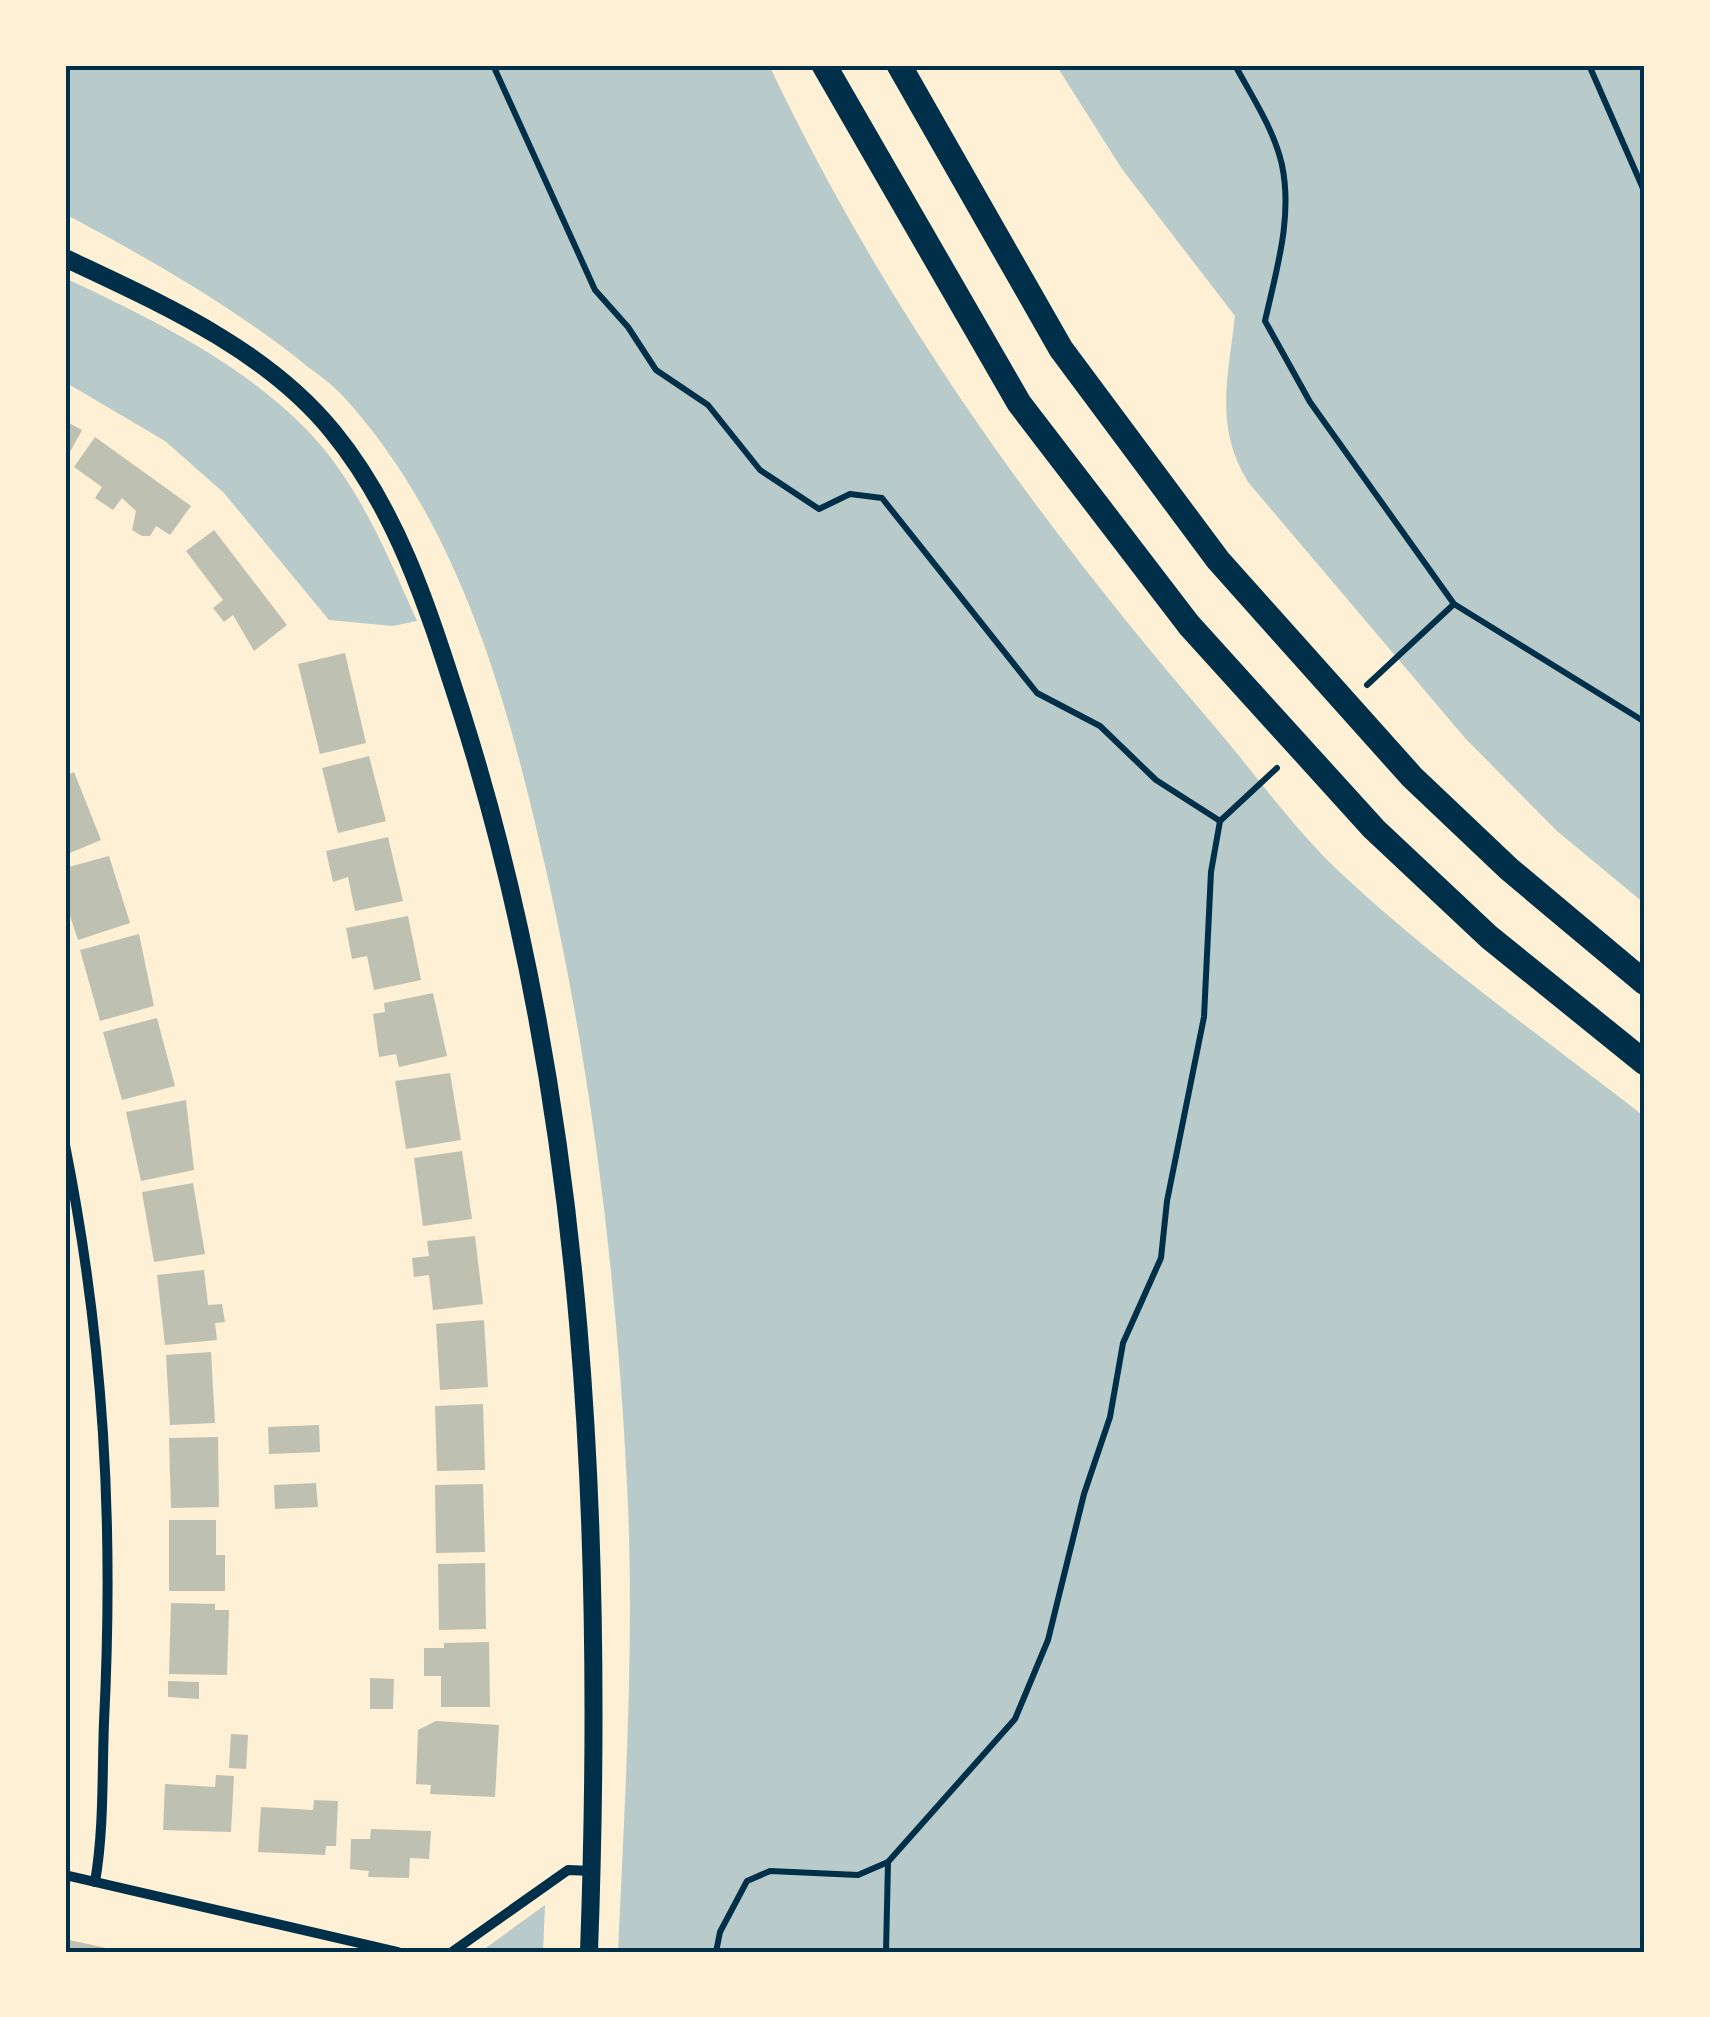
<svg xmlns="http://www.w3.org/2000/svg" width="1710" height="2017" viewBox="0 0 1710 2017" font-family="Karla,sans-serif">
<rect width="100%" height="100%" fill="#fdf0d5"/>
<g fill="#b9caca">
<path d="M65 65H769C885 309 1035 518 1210 721 1254 772 1295 831 1344 876 1437 963 1544 1038 1645 1117V1952H618C625 1796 635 1639 627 1484 616 1263 588 1041 536 827 500 675 451 513 342 395 329 381 311 370 297 358 225 302 146 257 65 214Z"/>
<path d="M1056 65H1645V904L1557 831 1465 738 1248 482C1214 427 1228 378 1235 316L1122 169Z"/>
<path d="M65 278C148 317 241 362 306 429 358 482 387 554 417 621L393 626 329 620 224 493 165 441 65 382Z"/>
<polygon points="545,1905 543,1952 481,1952 483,1950"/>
</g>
<g fill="#bec0b2">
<polygon points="65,421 82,430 65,461"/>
<polygon points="95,437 191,506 170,535 156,526 150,536 142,536 132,530 136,511 122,498 113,510 95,498 102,487 74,467"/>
<polygon points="214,530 287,625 254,651 233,615 224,622 213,608 223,600 186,551"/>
<polygon points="345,653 366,743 320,754 298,664"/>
<polygon points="369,756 386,821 338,833 322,768"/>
<polygon points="74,772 101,840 65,855 65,776"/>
<polygon points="388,837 403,901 355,911 348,877 333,882 326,851"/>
<polygon points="109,856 130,923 78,940 65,901 65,868"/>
<polygon points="408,916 421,980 374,990 367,956 352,959 346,928"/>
<polygon points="139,934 154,1006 100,1021 80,950"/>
<polygon points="433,993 447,1056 399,1067 396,1054 379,1057 373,1014 385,1012 384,1003"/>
<polygon points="157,1018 175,1086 122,1100 103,1032"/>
<polygon points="450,1073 461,1140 406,1149 395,1081"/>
<polygon points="186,1100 194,1170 141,1181 126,1112"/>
<polygon points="462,1151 472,1219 423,1226 414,1158"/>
<polygon points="193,1183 205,1254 154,1262 142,1192"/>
<polygon points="475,1236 483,1304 433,1310 429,1275 414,1277 412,1258 429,1256 427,1241"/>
<polygon points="204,1270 208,1305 222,1304 225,1322 215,1323 217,1340 165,1345 157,1275"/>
<polygon points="484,1320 488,1387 440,1390 436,1324"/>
<polygon points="211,1352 215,1423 170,1425 166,1355"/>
<polygon points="483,1404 485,1470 437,1471 435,1406"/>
<polygon points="319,1425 320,1452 269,1454 268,1427"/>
<polygon points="218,1437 219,1507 171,1508 169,1438"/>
<polygon points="316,1483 318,1507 275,1509 274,1485"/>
<polygon points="483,1484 485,1552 436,1553 435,1485"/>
<polygon points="169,1520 216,1520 216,1555 225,1555 225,1591 169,1591"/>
<polygon points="485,1563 486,1629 439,1630 438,1564"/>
<polygon points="171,1603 215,1604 215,1610 229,1610 227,1675 169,1674"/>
<polygon points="489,1642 490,1707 441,1707 441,1676 424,1676 424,1648 444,1648 444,1643"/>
<polygon points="370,1678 394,1679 393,1709 370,1709"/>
<polygon points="168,1681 199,1682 199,1699 168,1697"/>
<polygon points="436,1721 499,1725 495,1797 430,1794 431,1785 416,1784 418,1730"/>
<polygon points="231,1734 248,1735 246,1769 229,1768"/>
<polygon points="216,1775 234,1776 231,1832 163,1830 165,1784 215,1787"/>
<polygon points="314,1800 338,1801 336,1846 326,1846 325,1855 258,1852 261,1807 313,1810"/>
<polygon points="371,1829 431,1831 429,1859 410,1858 409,1878 368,1877 369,1871 350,1869 351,1839 370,1839"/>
<polygon points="65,1939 115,1950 115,1952 65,1952"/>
</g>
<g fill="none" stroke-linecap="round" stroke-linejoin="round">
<g stroke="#003049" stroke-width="6">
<polyline points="493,65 595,290 628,327 656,370 708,405 760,470 819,509 850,494 882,498 1037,693 1100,726 1156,780 1220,821"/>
<path d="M1235 65C1252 97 1274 129 1282 165 1293 218 1276 271 1265 321L1310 402 1454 604 1645 722"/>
<polyline points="1589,65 1645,193"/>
<polyline points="1367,685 1454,604"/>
<polyline points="716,1952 720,1932 747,1881 770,1871 858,1875 888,1862"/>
<polyline points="886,1952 888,1862 1015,1719 1048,1640 1084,1494 1110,1417 1123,1343 1161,1258 1167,1201 1204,1017 1211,872 1220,821 1277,768"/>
</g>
<g stroke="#003049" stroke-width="10">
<path d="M65 1145C104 1341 114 1522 104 1722 102 1775 104 1830 95 1882"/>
<polyline points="65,1875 398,1952"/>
<polyline points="452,1952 568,1870 592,1871"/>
</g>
<path stroke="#003049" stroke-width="18" d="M65 258C160 303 266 349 333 432 400 514 430 615 462 714 588 1111 604 1539 589 1952"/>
<g stroke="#003049" stroke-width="25">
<polyline points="824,65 1019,403 1189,625 1374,829 1489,937 1645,1063"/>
<polyline points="899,65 1061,349 1218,560 1412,777 1509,869 1645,983"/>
</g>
</g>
<rect width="1710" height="2017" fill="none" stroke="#fdf0d5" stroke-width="135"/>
<rect x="68" y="68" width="1574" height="1882" fill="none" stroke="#003049" stroke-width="4"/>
</svg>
